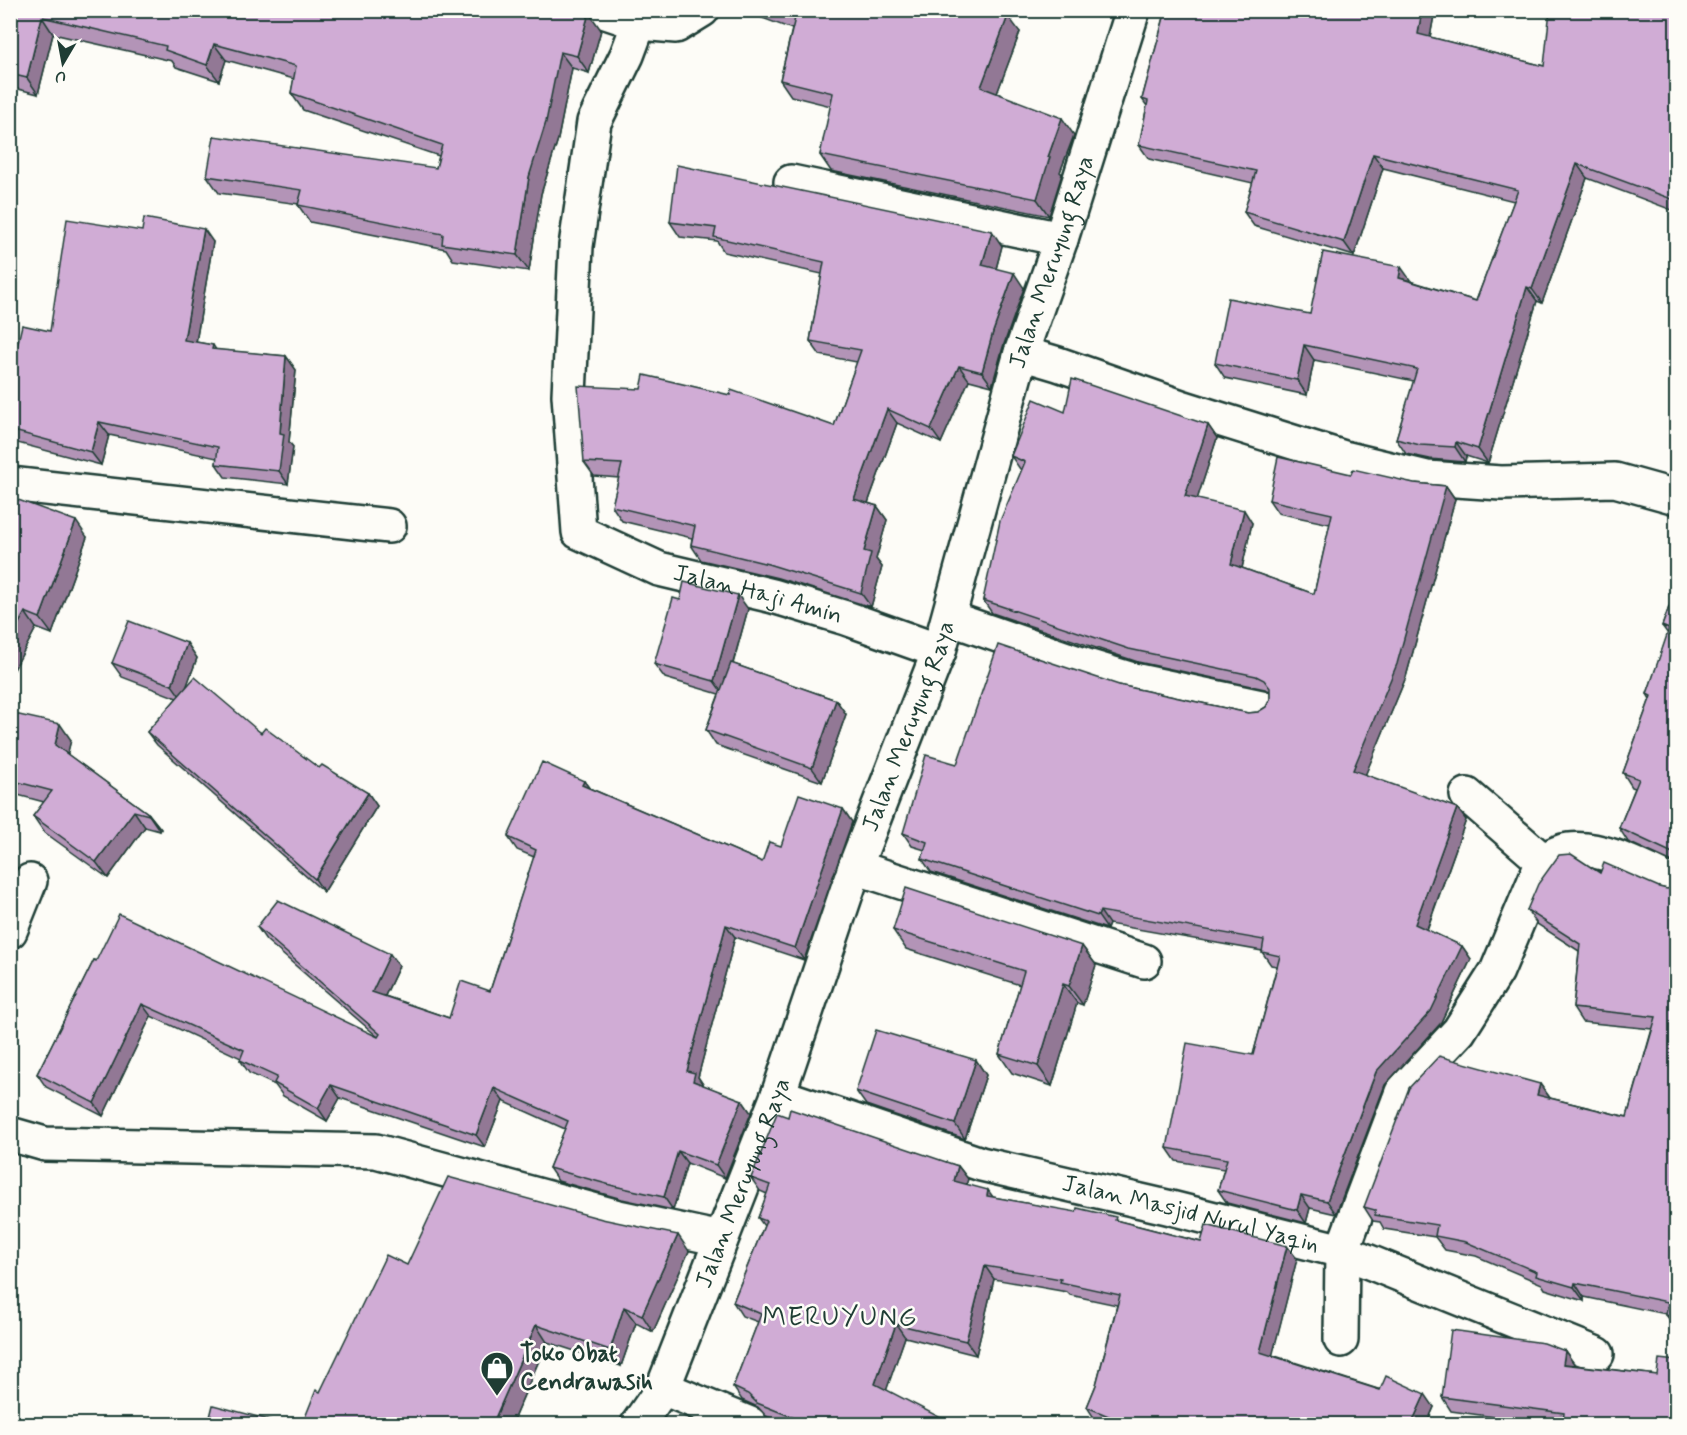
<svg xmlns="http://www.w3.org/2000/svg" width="1687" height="1435" viewBox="0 0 1687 1435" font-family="Mynerve,sans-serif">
<rect width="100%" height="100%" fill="#fdfcf7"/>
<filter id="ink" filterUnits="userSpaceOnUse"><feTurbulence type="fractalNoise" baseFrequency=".0167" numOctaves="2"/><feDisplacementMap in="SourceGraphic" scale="12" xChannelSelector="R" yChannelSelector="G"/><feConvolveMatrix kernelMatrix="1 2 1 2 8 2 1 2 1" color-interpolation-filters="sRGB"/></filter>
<g filter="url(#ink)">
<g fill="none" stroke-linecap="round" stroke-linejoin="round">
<g stroke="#1f3d34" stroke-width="38">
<g id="minor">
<polyline points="600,10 639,23 676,26 702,10"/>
<path id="s1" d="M639 23 627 55 594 122 576 246 569 395 579 532 659 569 773 596 846 618 939 651"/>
<polyline points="791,182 1061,239"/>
<polyline points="1021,353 1058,364 1184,408 1344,458 1427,478 1501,483 1615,480 1676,497"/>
<polyline points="10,484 389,526"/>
<polyline points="949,618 1087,666 1133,680 1261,707"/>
<path d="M1543 861C1552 856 1559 851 1569 850 1602 845 1647 871 1676 884"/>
<polyline points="855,867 1144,961"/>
<polyline points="10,931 30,881"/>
<path id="s2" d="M778 1095 981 1164 1167 1207 1342 1251 1597 1354"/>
<polyline points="10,1134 45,1144 376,1151 618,1217 721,1239"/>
<polyline points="1341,1340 1342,1251 1402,1092 1459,1031 1497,971 1543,861 1467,795"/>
<polyline points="663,1388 750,1424"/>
</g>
</g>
<g stroke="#1f3d34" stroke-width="38">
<g id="secondary">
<path id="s3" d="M638 1424 663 1388 778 1095 855 867 939 651 1021 353 1061 239 1133 10"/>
</g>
</g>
<use href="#minor" stroke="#fdfcf7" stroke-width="33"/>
<use href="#secondary" stroke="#fdfcf7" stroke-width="33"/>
</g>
<g fill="#b394b7" stroke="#1f3d34" stroke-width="1.5">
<polygon points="10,10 601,30 589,73 572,68 558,139 541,194 529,271 453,260 446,249 310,222 298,205 299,204 219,193 207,176 436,168 439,156 303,110 291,93 294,79 226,60 219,81 176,67 172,61 53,34 38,94 10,87"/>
<polygon points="741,10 994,10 1020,32 997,93 1074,135 1060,172 1062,174 1049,216 831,171 820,155 831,106 791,96 780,80 792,29"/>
<polygon points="1166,10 1435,10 1430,37 1544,66 1677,10 1677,212 1587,178 1542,303 1537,301 1488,463 1466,456 1465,462 1430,459 1406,454 1396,439 1414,381 1314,360 1307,395 1225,378 1215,363 1310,314 1411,281 1476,301 1514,201 1383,168 1354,256 1254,226 1244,212 1253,183 1149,159 1139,145 1147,106 1142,99"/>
<polygon points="670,222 1002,246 996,269 1024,288 1003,347 992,386 969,380 941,443 897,423 868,503 877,506 887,520 876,559 882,567 871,607 778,578 701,560 691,545 692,538 622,521 612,506 619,478 594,476 584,462 834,426 857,362 820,355 810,341 822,274 724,252 717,241 680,237"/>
<polygon points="142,231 213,242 196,342 213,345 216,350 286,356 296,370 289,442 293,447 288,484 225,477 216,464 217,458 109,435 101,465 10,441 10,368 12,368 50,331"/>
<polygon points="1065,412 1208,425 1217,438 1197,499 1252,523 1242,568 1314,594 1330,524 1278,513 1269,500 1351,474 1414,483 1446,486 1455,499 1406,677 1365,775 1466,820 1427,930 1462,946 1471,959 1440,1024 1385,1085 1336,1214 1310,1208 1306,1223 1227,1203 1218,1190 1224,1169 1176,1161 1167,1148 1253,1055 1277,966 1271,965 1262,952 1262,951 1109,924 1107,929 931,872 922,859 925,850 912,846 903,833 957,764 1119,685 1248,713 1258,712 1266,707 1270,699 1270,691 1265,689 1138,662 992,613 983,600 1022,469 1020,469 1011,456"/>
<polygon points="10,497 87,537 52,634 36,628 10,677"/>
<polygon points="1677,586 1677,864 1628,842 1619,828 1635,788 1632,787 1623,773 1650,699 1647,694 1668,634 1662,626"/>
<polygon points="680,600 748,609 733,664 836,700 846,714 822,782 716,745 706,730 719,694 665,678 654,664"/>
<polygon points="187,643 197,658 186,687 319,768 368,793 377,806 324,892 157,745 147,732 177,698 122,677 112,663"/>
<polygon points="10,713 71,740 67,754 149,814 161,829 160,831 145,827 108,878 44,832 33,816 44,802 10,793"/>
<polygon points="584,781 589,788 762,862 781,846 843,809 852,822 804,960 735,937 698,1077 704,1086 742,1100 751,1113 725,1178 687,1163 673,1210 622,1199 558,1181 549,1168 565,1129 503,1101 485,1147 340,1098 327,1121 283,1096 275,1085 249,1073 240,1060 241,1058 151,1016 103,1116 46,1087 37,1074 94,960 378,1037 266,940 257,927 399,966 385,996 449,1018 490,991 534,857 517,850 508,837"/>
<polygon points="1600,873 1667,889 1677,886 1677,1329 1666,1315 1666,1314 1584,1297 1584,1301 1545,1289 1542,1284 1476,1256 1445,1250 1435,1237 1384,1229 1380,1222 1373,1221 1364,1207 1540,1084 1550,1098 1627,1117 1652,1029 1582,1022 1573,1008 1579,951 1537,924 1527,910"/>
<polygon points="893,930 1082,946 1096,965 1083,1005 1077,1003 1052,1086 1012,1073 999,1054 1020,985 906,949"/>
<polygon points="976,1060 986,1075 965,1139 866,1105 856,1091"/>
<polygon points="788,1117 958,1166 968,1179 966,1185 993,1197 1119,1221 1201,1242 1287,1246 1297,1259 1272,1355 1434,1407 1426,1425 1106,1425 1096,1421 1087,1407 1096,1385 1117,1305 1070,1295 1067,1292 994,1279 976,1355 905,1337 886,1390 945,1425 787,1425 766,1416 758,1407 742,1400 733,1387 758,1322 742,1316 733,1302 764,1226 758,1218 767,1194 760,1191 751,1178"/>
<polygon points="689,1251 653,1332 636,1323 621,1366 547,1342 511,1425 302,1425 320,1392 407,1265"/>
<polygon points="1565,1351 1575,1365 1657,1375 1677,1425 1554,1425 1451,1411 1442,1397"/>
</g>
<g fill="#927895" stroke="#1f3d34" stroke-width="1.5">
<polygon points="1422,10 1435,10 1428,48 1418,34"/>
<polygon points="589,13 601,30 589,73 577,56"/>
<polygon points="1008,16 1020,32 993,104 981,87"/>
<polygon points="42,17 53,34 38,94 27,78"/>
<polygon points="214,44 226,60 219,81 207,65"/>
<polygon points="560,52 572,68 558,139 541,194 529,271 517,255 529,177"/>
<polygon points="1062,118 1074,135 1060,172 1062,174 1049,216 1037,199 1048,157"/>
<polygon points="1373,154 1383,168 1354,256 1344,242"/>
<polygon points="1577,164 1587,178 1542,303 1532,289"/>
<polygon points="204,229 213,242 194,354 184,340"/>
<polygon points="992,231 1002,246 993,280 982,265"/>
<polygon points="1401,267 1411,281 1399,278"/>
<polygon points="1014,273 1024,288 1003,347 992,386 982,372 993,332"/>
<polygon points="1527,287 1537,301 1488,463 1478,449"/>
<polygon points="1304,345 1314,360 1307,395 1297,380"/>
<polygon points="286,356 296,370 289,442 293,447 288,484 279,471 280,433"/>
<polygon points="959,366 969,380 941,443 931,429"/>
<polygon points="887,409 897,423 864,514 854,499"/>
<polygon points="99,422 109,435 101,465 91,452"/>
<polygon points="1208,425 1217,438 1194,509 1185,496"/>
<polygon points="1456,442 1466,456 1465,462 1455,447"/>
<polygon points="1446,486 1455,499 1406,677 1362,783 1353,770"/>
<polygon points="877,506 887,520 876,559 882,567 871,607 861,593 864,551"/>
<polygon points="1244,510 1252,523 1240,577 1231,564"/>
<polygon points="76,521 87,537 52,634 40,618"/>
<polygon points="738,595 748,609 724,695 714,681"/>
<polygon points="25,612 36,628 10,677 10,640"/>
<polygon points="187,643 197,658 182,699 172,685"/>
<polygon points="836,700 846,714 822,782 812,768"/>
<polygon points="60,724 71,740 66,760 55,745"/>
<polygon points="584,781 593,793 582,785"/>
<polygon points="368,793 377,806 324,892 315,879"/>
<polygon points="1457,808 1466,820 1424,937 1415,924"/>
<polygon points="843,809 852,822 804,960 795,948"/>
<polygon points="134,811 145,827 108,878 96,862"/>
<polygon points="149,814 161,829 160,831 149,815"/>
<polygon points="1100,911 1109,924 1107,929 1098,916"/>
<polygon points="726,925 735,937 698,1077 704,1086 693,1081 687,1071"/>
<polygon points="1082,946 1096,965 1083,1005 1069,986"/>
<polygon points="1462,946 1471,959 1440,1024 1385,1085 1336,1214 1327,1201 1376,1072"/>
<polygon points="390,954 399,966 381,1004 372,992"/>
<polygon points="1063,984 1077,1003 1052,1086 1038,1066"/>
<polygon points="142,1004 151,1016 103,1116 94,1103"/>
<polygon points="976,1060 986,1075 965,1139 955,1124"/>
<polygon points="1540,1084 1550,1098 1547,1109 1537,1095"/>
<polygon points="331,1085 340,1098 327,1121 318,1108"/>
<polygon points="494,1088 503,1101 485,1147 476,1135"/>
<polygon points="742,1100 751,1113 725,1178 716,1165"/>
<polygon points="678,1151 687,1163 673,1210 664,1197"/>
<polygon points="958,1166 968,1179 963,1195 954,1181"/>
<polygon points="988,1190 998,1204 987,1196"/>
<polygon points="1301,1195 1310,1208 1306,1223 1297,1210"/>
<polygon points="678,1235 689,1251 653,1332 642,1315"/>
<polygon points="1287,1246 1297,1259 1270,1365 1260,1352"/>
<polygon points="985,1266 994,1279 976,1355 966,1341"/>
<polygon points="1575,1283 1584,1297 1584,1301 1574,1287"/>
<polygon points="624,1307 636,1323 621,1366 610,1350"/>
<polygon points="896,1324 905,1337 884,1397 875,1384"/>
<polygon points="536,1325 547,1342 511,1425 492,1425"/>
<polygon points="1565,1351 1575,1365 1563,1364"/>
<polygon points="1425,1394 1434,1407 1426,1425 1411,1425"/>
<polygon points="941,1418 945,1425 937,1425"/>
</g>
<g fill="#d0acd5" stroke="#1f3d34" stroke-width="1.5">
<polygon points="10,10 583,10 589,13 577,56 560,52 546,122 529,177 517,255 442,244 443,234 298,205 302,190 207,176 214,136 436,168 442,145 291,93 296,66 214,44 207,65 165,50 166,46 42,17 27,78 10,74"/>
<polygon points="775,10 994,10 1008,16 981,87 1062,118 1048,157 1050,157 1037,199 820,155 833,93 780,80 795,18"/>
<polygon points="1166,10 1422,10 1418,34 1544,66 1550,10 1677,10 1677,201 1577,164 1532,289 1527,287 1478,449 1456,442 1455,447 1420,445 1396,439 1417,369 1304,345 1297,380 1215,363 1228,298 1310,314 1323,252 1401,267 1399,278 1476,301 1518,190 1373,154 1344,242 1244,212 1256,171 1139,145 1148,101 1142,99"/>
<polygon points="677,165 992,231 982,265 1014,273 993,332 982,372 959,366 931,429 887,409 854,499 877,506 864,551 871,553 861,593 768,564 691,545 695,526 612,506 622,464 584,462 578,386 641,389 644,375 730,395 731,390 834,426 861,350 810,341 824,262 714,237 716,228 670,222"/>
<polygon points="144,218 204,229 184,340 213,345 212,349 286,356 280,433 284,434 279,471 216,464 218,447 99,422 91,452 10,430 10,368 12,368 22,325 50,331 67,219 142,231"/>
<polygon points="1072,379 1208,425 1185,496 1244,510 1231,564 1314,594 1332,514 1269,500 1278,457 1351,474 1353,469 1414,483 1446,486 1397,664 1353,770 1457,808 1415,924 1462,946 1431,1011 1376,1072 1327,1201 1301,1195 1297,1210 1218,1190 1227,1159 1167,1148 1187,1043 1253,1055 1280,956 1262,952 1264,940 1100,911 1098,916 922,859 927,842 903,833 926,755 957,764 998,645 1119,685 1248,713 1258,712 1266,707 1270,699 1270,688 1264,680 1256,676 1129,649 983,600 1000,521 1025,462 1011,456 1034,399 1065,412"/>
<polygon points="10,497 76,521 40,618 25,612 10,640"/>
<polygon points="684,582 738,595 714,681 654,664 673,598 680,600"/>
<polygon points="1677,586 1677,855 1619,828 1639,779 1623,773 1651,696 1647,694 1669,629 1662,626"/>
<polygon points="129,621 187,643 172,685 112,663"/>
<polygon points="731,663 836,700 812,768 706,730"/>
<polygon points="195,677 261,733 265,728 319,768 322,765 368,793 315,879 147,732"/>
<polygon points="10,713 60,724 55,745 149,814 149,815 134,811 96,862 33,816 52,791 10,780"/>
<polygon points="542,762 584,781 582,785 762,862 769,842 781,846 799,794 843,809 795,948 726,925 687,1071 695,1073 693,1081 742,1100 716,1165 678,1151 664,1197 614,1186 549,1168 568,1121 494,1088 476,1135 331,1085 318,1108 274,1083 277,1077 240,1060 244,1050 142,1004 94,1103 37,1074 94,960 96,961 119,914 378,1037 380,1034 257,927 278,900 390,954 372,992 449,1018 461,981 490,991 536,850 508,837"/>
<polygon points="1571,854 1600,873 1604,863 1659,887 1667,889 1677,886 1677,1318 1666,1315 1668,1302 1575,1283 1574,1287 1536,1276 1537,1272 1466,1242 1435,1236 1437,1225 1375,1215 1375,1210 1364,1207 1409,1088 1439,1056 1540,1084 1537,1095 1627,1117 1656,1017 1573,1008 1580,944 1527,910 1538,884 1559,855"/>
<polygon points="906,888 1082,946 1069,986 1063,984 1038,1066 999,1054 1024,971 893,930"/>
<polygon points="876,1030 976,1060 955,1124 856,1091"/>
<polygon points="790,1109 958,1166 954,1181 988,1190 987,1196 1076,1212 1077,1208 1116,1217 1115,1220 1201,1242 1206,1225 1287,1246 1260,1352 1380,1390 1386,1376 1425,1394 1411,1425 1130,1425 1087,1407 1096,1385 1120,1295 1060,1282 1061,1279 985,1266 966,1341 896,1324 875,1384 941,1418 937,1425 812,1425 757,1403 748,1394 733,1387 761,1314 733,1302 766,1221 758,1218 770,1185 751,1178 777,1113 788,1117"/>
<polygon points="448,1177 602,1219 678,1235 642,1315 624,1307 610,1350 536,1325 492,1425 302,1425 316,1390 320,1392 386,1255 407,1265"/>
<polygon points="1451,1330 1544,1343 1565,1351 1563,1364 1657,1375 1659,1359 1677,1361 1677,1425 1563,1425 1564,1413 1442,1397"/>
<polygon points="213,1405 288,1425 208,1425"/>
</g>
</g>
<defs>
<g id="shop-pin" transform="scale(1.725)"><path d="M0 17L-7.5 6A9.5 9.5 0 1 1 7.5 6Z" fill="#1f3d34" stroke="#fdfcf7"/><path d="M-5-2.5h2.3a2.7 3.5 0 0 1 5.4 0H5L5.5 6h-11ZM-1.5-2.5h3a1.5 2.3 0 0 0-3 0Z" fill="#fff"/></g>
</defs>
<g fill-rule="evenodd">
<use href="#shop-pin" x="497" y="1368"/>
</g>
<g text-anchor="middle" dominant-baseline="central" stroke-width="5" stroke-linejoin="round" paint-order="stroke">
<g font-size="24" fill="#1f3d34" stroke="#fdfcf7">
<text stroke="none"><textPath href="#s3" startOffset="1236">Jalan Meruyung Raya</textPath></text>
<text stroke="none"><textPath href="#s1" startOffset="711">Jalan Haji Amin</textPath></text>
<text stroke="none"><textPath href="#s3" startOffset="750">Jalan Meruyung Raya</textPath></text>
<text stroke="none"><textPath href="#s3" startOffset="264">Jalan Meruyung Raya</textPath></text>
<text stroke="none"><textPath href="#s2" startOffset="430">Jalan Masjid Nurul Yaqin</textPath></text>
</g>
<g font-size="24" font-weight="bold" fill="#1f3d34" stroke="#fdfcf7" text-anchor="start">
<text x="520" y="1354">Toko Obat<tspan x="520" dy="28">Cendrawasih</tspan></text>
</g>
<g font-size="27" letter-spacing="1.5" fill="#1f3d34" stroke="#fdfcf7">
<text x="840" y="1317">MERUYUNG</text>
</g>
</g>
<rect width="1687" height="1435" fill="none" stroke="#fdfcf7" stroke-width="36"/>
<rect x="18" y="18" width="1651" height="1399" fill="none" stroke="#1f3d34" stroke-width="2" filter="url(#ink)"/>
<g transform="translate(63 63) rotate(190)" stroke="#fdfcf7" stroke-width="4.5" paint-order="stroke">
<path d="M0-4.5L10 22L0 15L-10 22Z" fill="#1f3d34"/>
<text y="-9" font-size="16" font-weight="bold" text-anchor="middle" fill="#1f3d34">U</text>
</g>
</svg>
